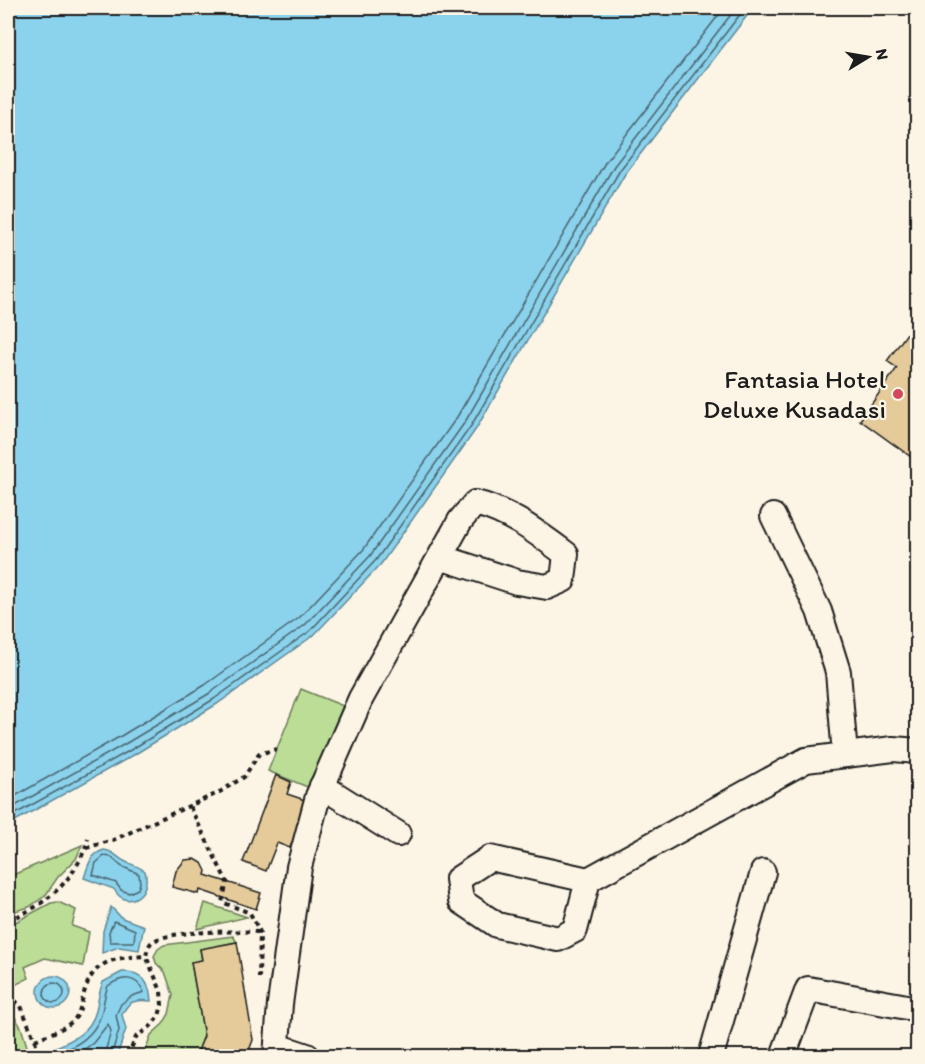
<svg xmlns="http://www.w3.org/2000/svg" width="925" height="1064" viewBox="0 0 925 1064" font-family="Itim,sans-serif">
<rect width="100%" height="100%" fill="#fcf5e5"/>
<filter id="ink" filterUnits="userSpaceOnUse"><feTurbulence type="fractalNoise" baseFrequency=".0167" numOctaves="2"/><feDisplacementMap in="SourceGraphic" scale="12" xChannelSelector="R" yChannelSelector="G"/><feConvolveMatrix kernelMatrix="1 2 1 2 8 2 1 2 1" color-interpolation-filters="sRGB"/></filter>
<g filter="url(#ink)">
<g fill="#bbdd96" stroke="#6c7c59" stroke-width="1.5">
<polygon points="301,689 343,706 310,788 268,771"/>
<polygon points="82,845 76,859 58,877 45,896 29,907 8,913 8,877"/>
<polygon points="58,902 76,910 72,926 89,932 83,966 45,958 25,967 29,978 15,985 8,982 8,926 51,903"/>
<polygon points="205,903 247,917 197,929"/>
<polygon points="233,936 237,942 200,949 202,960 191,962 204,1036 196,1056 143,1056 151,1035 163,1024 169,1014 173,995 165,972 156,963 154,956 158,949 164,945"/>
<polygon points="8,1006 21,1027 30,1056 8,1056"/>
</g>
<g fill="#8bd2ec" stroke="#5f8999" stroke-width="1.5">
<polygon points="8,8 753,8 625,174 476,429 381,564 314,635 217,704 132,756 8,825"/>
<path d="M104 850C117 852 116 858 126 862 133 865 138 866 145 871 152 896 125 911 114 889L84 878C88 866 90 854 104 850Z"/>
<polygon points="111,907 122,918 144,926 139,950 119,947 102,953 103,931"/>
<path d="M122 972C142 971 150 982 151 1001 135 999 128 1001 122 1015L126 1029 117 1056H52L49 1050C70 1041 90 1034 96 1011 98 1001 99 992 103 982Z"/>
<circle cx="54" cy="992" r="16"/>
</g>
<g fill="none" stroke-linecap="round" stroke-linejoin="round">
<g stroke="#48656f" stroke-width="1.5">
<polyline points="8,800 121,736 205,685 299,618 363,550 457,417 606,161 724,8"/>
<polyline points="8,810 125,744 210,693 305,625 370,556 465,422 614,166 736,8"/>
<polyline points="8,818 129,751 214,699 310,631 376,560 471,426 620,170 745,8"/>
<polygon points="104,856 111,857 121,866 139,874 140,883 138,889 129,893 121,890 116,883 93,875 96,863"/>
<polygon points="114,921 135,930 134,942 110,942 109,932"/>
<circle cx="54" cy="993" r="10"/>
<path d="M57 1056 59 1053C78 1045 94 1036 101 1015 104 1005 104 995 108 986 122 976 136 975 144 992L132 996 121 1004 116 1015 119 1030 111 1056"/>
<polyline points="69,1056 82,1051 93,1043 108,1024 111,1031 104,1056"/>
</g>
</g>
<g fill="#e5cb9a" stroke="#1c1c1c" stroke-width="1.5">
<polygon points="918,318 918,462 860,420 897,368 887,361"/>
<polygon points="276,775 291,782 287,794 308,801 290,848 277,843 266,871 243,862"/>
<polygon points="195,859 202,863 206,871 205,875 261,893 256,909 200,890 199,894 172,887 176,871 185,860"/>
<polygon points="237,942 253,1040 247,1056 196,1056 204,1036 191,962 202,960 200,949"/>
</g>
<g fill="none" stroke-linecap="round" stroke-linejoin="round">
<g stroke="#1c1c1c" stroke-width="28">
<g id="minor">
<polyline points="773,516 819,611 838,672 845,755"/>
<polyline points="322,786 398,834"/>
<polyline points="588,880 575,930 558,939 497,925 461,901 458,879 490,858 588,880 806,760 893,749 918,751"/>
<polyline points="277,1046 307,1056"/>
<path d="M276 1056 280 1004 299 867 318 796 361 698 460 521 475 503C509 511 539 534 566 554L563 580 547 587 517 582 440 557"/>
<polyline points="711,1056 763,872"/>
<polyline points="783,1056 808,989 918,1009"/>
</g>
</g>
<g stroke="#1c1c1c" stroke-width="4" stroke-dasharray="4.5 4.5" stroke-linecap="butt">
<polyline points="190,807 227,882 222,902 250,913 260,932 259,978"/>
<polyline points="86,848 113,840 218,793 244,777 259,754 277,749"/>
<path d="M8 920C45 907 79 877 88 838"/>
<polyline points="8,994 21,1006 41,1056"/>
<path d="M35 1040C47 1034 68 1029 76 1017 81 1010 82 998 85 990 94 960 117 957 146 956"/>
<path d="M128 1056 136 1037 151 1026 159 1016 162 1005 161 991 146 956C147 952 148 946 151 943 164 930 239 931 259 932"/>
</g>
<use href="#minor" stroke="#fcf5e5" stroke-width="24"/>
</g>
</g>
<circle fill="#d1495b" stroke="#fcf5e5" stroke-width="2" cx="898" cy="394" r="6"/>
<g text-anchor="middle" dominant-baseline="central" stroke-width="4.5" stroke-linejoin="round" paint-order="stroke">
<g font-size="26" fill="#1c1c1c" stroke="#fcf5e5" text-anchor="end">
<text x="886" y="379">Fantasia Hotel<tspan x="886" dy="30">Deluxe Kusadasi</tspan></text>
</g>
</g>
<rect width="925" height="1064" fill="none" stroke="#fcf5e5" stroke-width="30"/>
<rect x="15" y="15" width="895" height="1034" fill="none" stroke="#1c1c1c" stroke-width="2" filter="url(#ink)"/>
<g transform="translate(868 57) rotate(79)" stroke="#fcf5e5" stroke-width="4.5" paint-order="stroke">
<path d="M0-4.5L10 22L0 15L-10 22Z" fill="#1c1c1c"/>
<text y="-9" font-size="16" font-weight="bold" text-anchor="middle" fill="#1c1c1c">N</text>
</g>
</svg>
